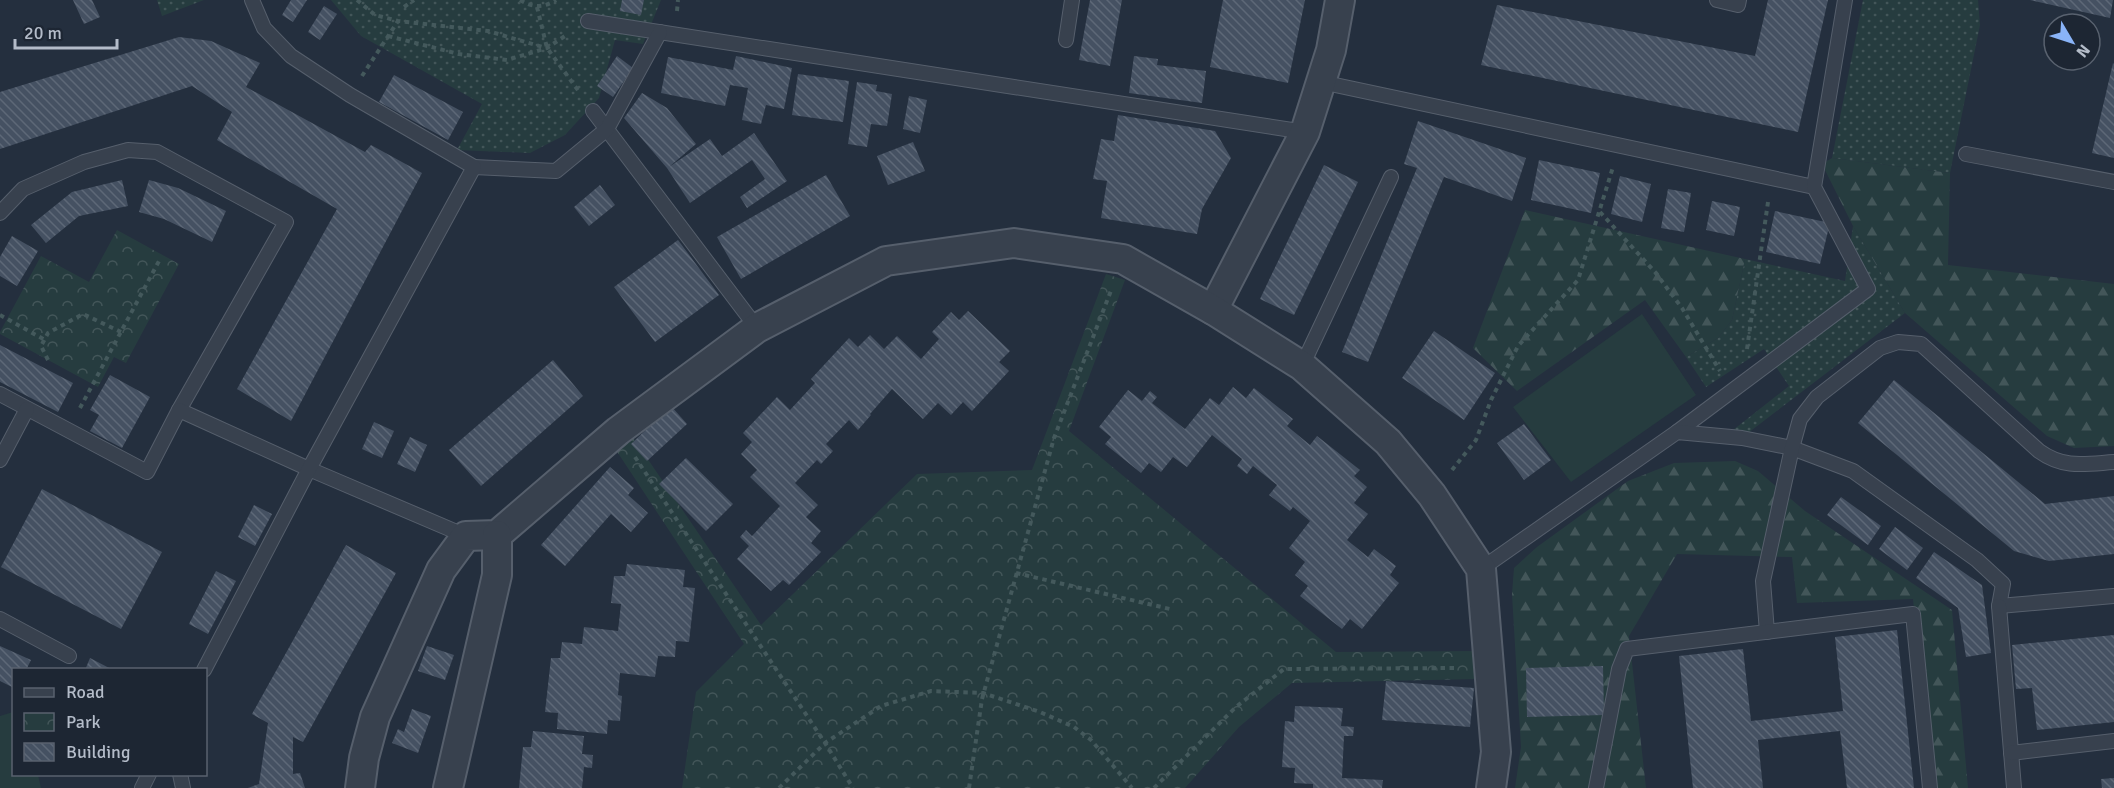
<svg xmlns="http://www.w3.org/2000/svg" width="2114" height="788" viewBox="0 0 2114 788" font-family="Signika,sans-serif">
<defs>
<pattern id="grass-dots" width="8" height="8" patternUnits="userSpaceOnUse" patternTransform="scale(1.5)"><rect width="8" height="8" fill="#263c3f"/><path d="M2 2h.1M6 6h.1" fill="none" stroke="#435659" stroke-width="1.8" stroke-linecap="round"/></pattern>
<pattern id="forest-firs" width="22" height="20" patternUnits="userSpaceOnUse" patternTransform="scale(1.5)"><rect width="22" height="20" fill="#263c3f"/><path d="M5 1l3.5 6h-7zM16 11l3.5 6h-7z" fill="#435659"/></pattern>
<pattern id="park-crowns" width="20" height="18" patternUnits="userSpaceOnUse" patternTransform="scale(1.5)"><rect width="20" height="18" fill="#263c3f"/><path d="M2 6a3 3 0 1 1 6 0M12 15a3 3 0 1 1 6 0" fill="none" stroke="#435659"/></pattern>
<pattern id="building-back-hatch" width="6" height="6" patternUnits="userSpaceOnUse" patternTransform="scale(1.5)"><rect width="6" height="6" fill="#455162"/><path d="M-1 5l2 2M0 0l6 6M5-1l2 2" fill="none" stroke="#5d6877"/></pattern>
</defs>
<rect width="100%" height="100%" fill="#242f3e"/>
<g fill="url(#grass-dots)">
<polygon points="157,0 204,0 162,16"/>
<polygon points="331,0 661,0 643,44 615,40 599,98 565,135 530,153 457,150 482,104 361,36"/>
<polygon points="1863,0 1978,0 1980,25 1950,173 1832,158"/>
<polygon points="1853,226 1905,313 1748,433 1733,430 1789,386 1764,349 1706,387 1686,357 1718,338 1732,320 1745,259 1845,281"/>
</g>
<g fill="url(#forest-firs)">
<polygon points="1832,158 1950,173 1948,265 2114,284 2114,446 2074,448 2047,436 1905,313 1853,226 1822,164"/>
<polygon points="1525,210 1745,259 1732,320 1718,338 1686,357 1645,300 1517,391 1473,348"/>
<polygon points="1735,461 1758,471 1805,511 1952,610 1968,788 1932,788 1913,599 1797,603 1792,557 1677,554 1629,636 1646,788 1515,788 1521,747 1512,594 1514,568 1537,547 1628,481 1674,463"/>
</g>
<g fill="url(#park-crowns)">
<polygon points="117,230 179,264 126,363 114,357 98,387 0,334 0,332 41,256 89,282"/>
<polygon points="1106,274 1125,280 1069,431 1336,652 1476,651 1477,679 1292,683 1239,727 1185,788 682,788 696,692 744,644 616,450 632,436 761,625 917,474 1032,470"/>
</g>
<g fill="#263c3f">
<polygon points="1642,314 1696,395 1571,482 1513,407"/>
<polygon points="13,712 14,774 38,775 41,788 0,788 0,716"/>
</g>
<g fill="url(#building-back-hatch)">
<polygon points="73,0 92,0 100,17 84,24"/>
<polygon points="291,0 307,0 293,22 282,15"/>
<polygon points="622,0 644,0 641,15 620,11"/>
<polygon points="1090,0 1122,0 1110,66 1079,60"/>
<polygon points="1223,0 1305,0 1288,83 1210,67"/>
<polygon points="1768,0 1828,0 1798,132 1481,65 1497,5 1755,56"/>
<polygon points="2030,0 2113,0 2110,18"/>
<polygon points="324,6 337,14 320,40 308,32"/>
<polygon points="179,37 211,41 260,63 246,87 365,152 371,145 422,173 291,421 237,389 337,209 217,140 232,112 192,86 0,149 0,92"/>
<polygon points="617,56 633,68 613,97 597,86"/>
<polygon points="736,56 792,68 784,109 766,105 761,124 742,120 748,88 730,85 725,106 661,93 668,57 733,70"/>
<polygon points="1134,56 1158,59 1157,65 1206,71 1202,103 1129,93"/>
<polygon points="2113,63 2114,64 2114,158 2092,153"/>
<polygon points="798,74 849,81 843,122 792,115"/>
<polygon points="394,75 463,112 448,140 379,102"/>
<polygon points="857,82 877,85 876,91 892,94 887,126 871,124 867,147 848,144"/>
<polygon points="642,93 667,108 696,144 669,167 710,139 722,156 754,133 787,181 747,208 740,197 765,179 752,160 690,203 667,168 624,118"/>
<polygon points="909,96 927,100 920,133 903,129"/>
<polygon points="1118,115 1215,131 1231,158 1202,209 1197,234 1101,218 1107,181 1093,179 1101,139 1114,141"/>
<polygon points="1418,121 1526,158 1512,201 1444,177 1368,362 1342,352 1417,168 1404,164"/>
<polygon points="913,142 925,171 888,185 877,156"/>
<polygon points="1539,160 1600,173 1591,213 1531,200"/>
<polygon points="1324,165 1358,182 1294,315 1260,299"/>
<polygon points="826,175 850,216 741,279 717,237"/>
<polygon points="1620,176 1651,184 1642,222 1611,214"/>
<polygon points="122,180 128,206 79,216 46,243 31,225 72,192"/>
<polygon points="149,180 178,188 226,211 212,242 164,219 139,212"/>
<polygon points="600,185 615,205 589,226 574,207"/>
<polygon points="1668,189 1691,193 1684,232 1661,228"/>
<polygon points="1712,201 1740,207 1734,236 1706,230"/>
<polygon points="1775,211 1830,223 1820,264 1766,252"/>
<polygon points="12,236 38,251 17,286 0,276 0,257"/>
<polygon points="678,240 719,295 655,342 614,287"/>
<polygon points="968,311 1010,351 999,362 1009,371 972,411 963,402 951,415 938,403 923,419 892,389 870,414 871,415 858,430 849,420 826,444 833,451 821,464 817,460 795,483 818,505 806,517 821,531 811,543 821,552 789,585 783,580 771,591 737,559 749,546 740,537 746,530 752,536 780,506 750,477 757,470 741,454 752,442 743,433 777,397 790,410 815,383 811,379 849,338 858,347 870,335 884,349 897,336 921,359 939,339 932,332 951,312 959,320"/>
<polygon points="1434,331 1495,373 1464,420 1402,378"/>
<polygon points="0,345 73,383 58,412 0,382"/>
<polygon points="553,360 583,396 481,486 449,450"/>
<polygon points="110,375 150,397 122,448 90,431 99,415 90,410"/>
<polygon points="1894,380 2045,504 2114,496 2114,554 2049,561 2014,551 1858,423"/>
<polygon points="1233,387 1246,398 1254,388 1293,419 1287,426 1310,445 1317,436 1360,470 1354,476 1367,487 1354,503 1368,514 1347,540 1368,557 1374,549 1396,566 1390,575 1399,583 1362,629 1350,619 1342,629 1300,596 1308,586 1295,575 1305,562 1289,548 1310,521 1293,507 1290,511 1269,495 1277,485 1253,466 1247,474 1237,466 1242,459 1212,435 1187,467 1173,457 1161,472 1149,463 1141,473 1105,444 1111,437 1099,427 1128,390 1142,401 1150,391 1157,397 1152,403 1185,429 1210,398 1219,405"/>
<polygon points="671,406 687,424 647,461 631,444"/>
<polygon points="374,422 394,431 382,458 362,449"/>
<polygon points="1524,424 1551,460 1524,480 1497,443"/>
<polygon points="410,437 427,445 415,472 397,464"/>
<polygon points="686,458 733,504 706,531 659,484"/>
<polygon points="610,467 634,488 628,495 648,513 631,532 611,514 565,566 541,545"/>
<polygon points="42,489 162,552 121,629 1,567"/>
<polygon points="1841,497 1881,526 1868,545 1827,515"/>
<polygon points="254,505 272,514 255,546 238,537"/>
<polygon points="1895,527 1923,548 1907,570 1879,549"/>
<polygon points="346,545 396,573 303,742 293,737 293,774 300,773 305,788 248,788 259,784 268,723 252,714"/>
<polygon points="1934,552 1982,585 1991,653 1966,657 1958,608 1916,578"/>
<polygon points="627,564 685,570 683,587 695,588 689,642 676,641 675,657 658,656 655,677 620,673 618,695 622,696 620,721 608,720 607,734 557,729 558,713 545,712 551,658 560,658 562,642 582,644 584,627 618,631 621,604 611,603 614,576 625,576"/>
<polygon points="216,571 236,581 208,634 189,624"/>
<polygon points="1897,630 1914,788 1847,788 1840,731 1758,740 1763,788 1693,788 1679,656 1743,649 1751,721 1843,711 1835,637"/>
<polygon points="2114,635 2114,722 2037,730 2032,688 2016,689 2012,645"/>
<polygon points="0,646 31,660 26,670 14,670 14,688 0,681"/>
<polygon points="427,646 454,655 445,680 418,671"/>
<polygon points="90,658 113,670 85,670"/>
<polygon points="1603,666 1604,715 1527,717 1526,668"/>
<polygon points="1386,681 1474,688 1470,727 1382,720"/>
<polygon points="1295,706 1343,708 1341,726 1354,727 1353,736 1344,736 1342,778 1383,780 1382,788 1313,788 1313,784 1294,783 1295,768 1282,767 1285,721 1294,722"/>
<polygon points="412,709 431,716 418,753 392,743 398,729 404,732"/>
<polygon points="533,731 584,736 582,754 593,755 592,768 584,767 582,788 519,788 523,747 531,747"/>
<polygon points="2114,778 2114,788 2102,788 2101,779"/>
</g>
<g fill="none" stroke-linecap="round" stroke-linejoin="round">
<g stroke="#565f6c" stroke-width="16">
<g id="lane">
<polyline points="1717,0 1738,5 1739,0"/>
<polyline points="588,21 1305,132"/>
<polyline points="1066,40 1072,0"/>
<polyline points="1321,82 1814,187"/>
<polyline points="593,111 757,328"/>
<polyline points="1966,154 2114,182"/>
<polyline points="474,167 556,171 607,129 660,32"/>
<polyline points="0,213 23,189 84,162 128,150 157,152 286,222 179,410"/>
<polyline points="1302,366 1391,177"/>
<polyline points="0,394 147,472 179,410 309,469 466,536"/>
<polyline points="1677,432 1868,289 1814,187 1845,0"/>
<polyline points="0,460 27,409"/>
<polyline points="1481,569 1677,432 1742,438 1792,448 1853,471 1977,560 2003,584 1999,606 2114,596"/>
<polyline points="1999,606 2014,788"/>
<polyline points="0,619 69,656"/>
<path d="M1767 632 1763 581 1792 448 1800 419 1817 397 1880 348 1898 342 1921 344 2039 451C2064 469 2085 464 2114 462"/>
<polyline points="204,670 309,469 474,167 350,95 291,56 264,28 252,0"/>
<polyline points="2011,753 2114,741"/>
<polyline points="180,774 183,788"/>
<polyline points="142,788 149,774"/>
<polyline points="1596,788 1619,669 1627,649 1913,614 1930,788"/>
</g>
</g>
<g stroke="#565f6c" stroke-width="32">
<g id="street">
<polyline points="1213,310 1305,132 1331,50 1340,0"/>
<polyline points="360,788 364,758 375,717 441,570 466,536 497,535 618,431 757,328 886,261 1014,243 1123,259 1213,310 1302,366 1388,442 1432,495 1481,569 1496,752 1491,788"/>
<polyline points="448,788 497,575 497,535"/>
</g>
</g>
<g stroke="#44595c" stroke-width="4" stroke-dasharray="4.5 4.5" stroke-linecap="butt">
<polyline points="357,0 375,15 398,21 488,31 546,48"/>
<path d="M520 0C533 8 544 8 556 0"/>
<polyline points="404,7 414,0"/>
<polyline points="537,7 547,48 580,93"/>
<polyline points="677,11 678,0"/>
<polyline points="388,36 459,54 507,60 547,48 568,34"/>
<polyline points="362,76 398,21"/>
<polyline points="1600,212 1655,272 1682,308 1720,371"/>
<polyline points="0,315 45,340"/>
<polyline points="1747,349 1768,202"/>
<polyline points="48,360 41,346 48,333 83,314 121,332"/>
<polyline points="80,408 159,261"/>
<polyline points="635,457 825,743 853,788"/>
<polyline points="1452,470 1476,440 1491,400 1518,346 1578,280 1613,167"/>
<polyline points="1016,573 1170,609"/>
<polyline points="779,788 825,743 881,706 931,691 983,693 1040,712 1074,727 1091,740 1132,788"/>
<polyline points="969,788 982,699 1054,438 1112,288"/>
<polyline points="1154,788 1236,707 1284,669 1458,668"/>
</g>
<use href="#lane" stroke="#38414e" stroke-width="14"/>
<use href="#street" stroke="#38414e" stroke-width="28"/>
</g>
<rect x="12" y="668" width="195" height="108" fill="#1d2633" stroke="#59626f" stroke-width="1.5"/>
<rect x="24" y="688" width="30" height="9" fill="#38414e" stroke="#59626f" stroke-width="1.5"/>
<text x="66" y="698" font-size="18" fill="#b4bcc9">Road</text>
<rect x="24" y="713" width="30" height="18" fill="url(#park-crowns)" stroke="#59626f" stroke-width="1.5"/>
<text x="66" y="728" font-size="18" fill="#b4bcc9">Park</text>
<rect x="24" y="743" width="30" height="18" fill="url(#building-back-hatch)" stroke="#59626f" stroke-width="1.5"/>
<text x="66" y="758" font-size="18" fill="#b4bcc9">Building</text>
<g transform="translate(2072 42) rotate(129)"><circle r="28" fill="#1d2633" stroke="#59626f" stroke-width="1.5"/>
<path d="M0-4.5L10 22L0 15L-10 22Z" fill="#8ab4f8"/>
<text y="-9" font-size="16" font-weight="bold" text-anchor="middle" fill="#b4bcc9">N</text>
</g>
<path d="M15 39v9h102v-9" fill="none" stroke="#b4bcc9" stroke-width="3"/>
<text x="24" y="39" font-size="18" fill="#b4bcc9" stroke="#1d2633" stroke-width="4.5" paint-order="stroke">20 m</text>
</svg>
